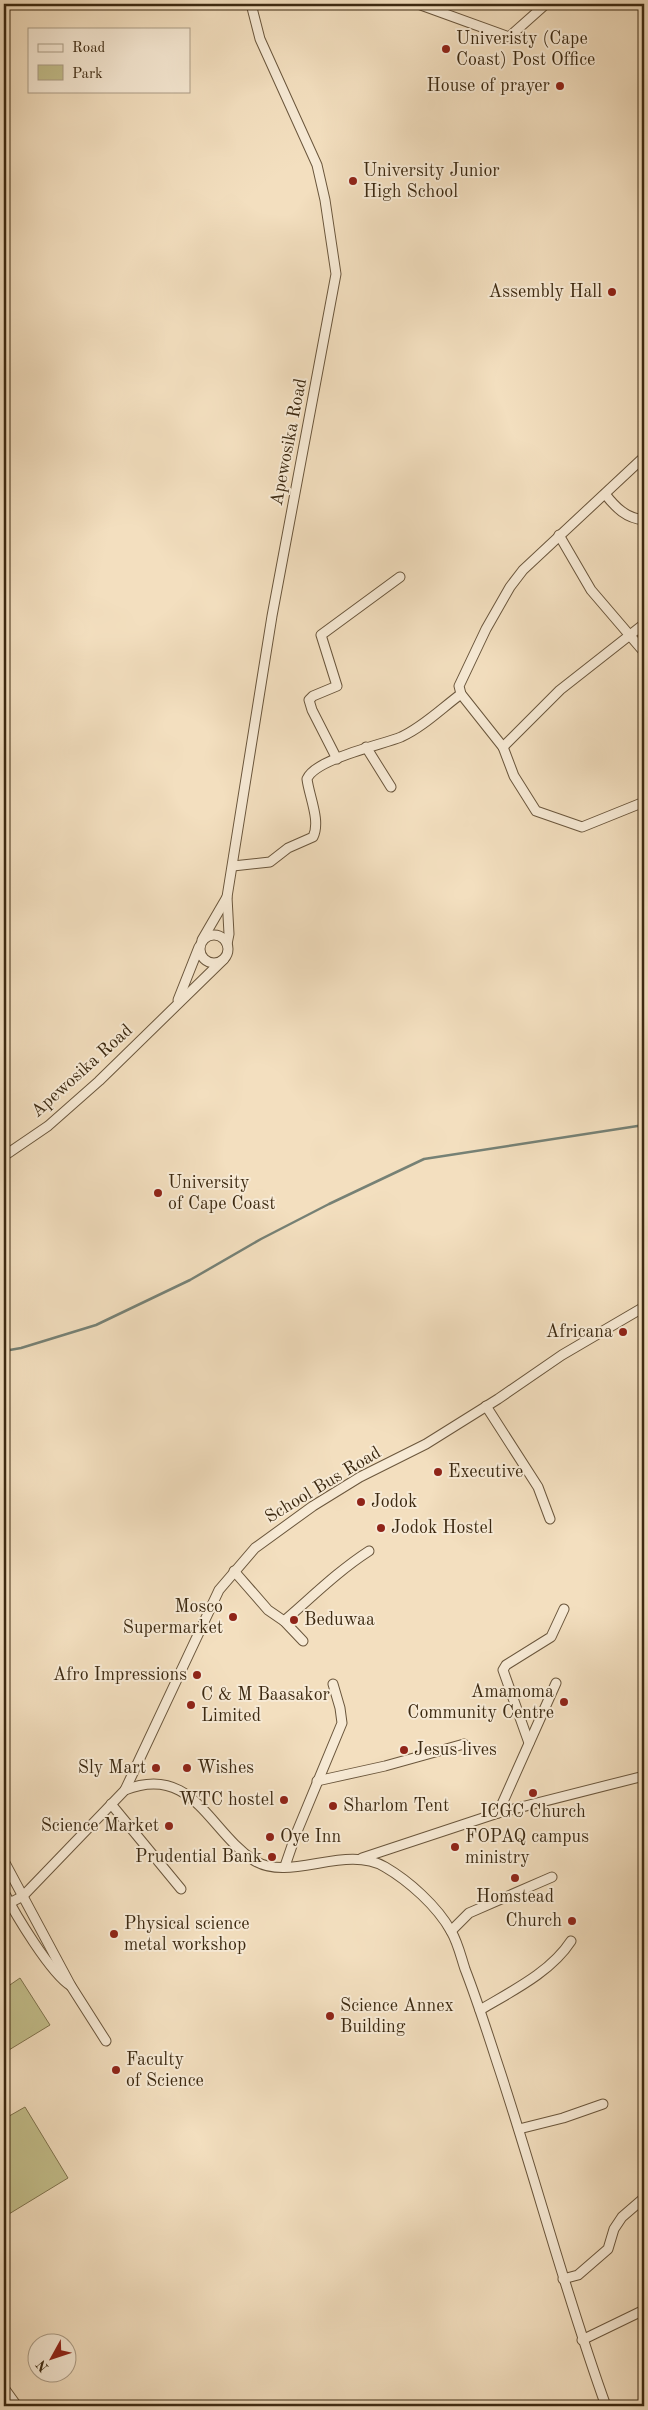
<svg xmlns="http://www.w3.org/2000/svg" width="648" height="2410" viewBox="0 0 648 2410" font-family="'Old Standard TT',serif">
<rect width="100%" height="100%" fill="#f3dfbf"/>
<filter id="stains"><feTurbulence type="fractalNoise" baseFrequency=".004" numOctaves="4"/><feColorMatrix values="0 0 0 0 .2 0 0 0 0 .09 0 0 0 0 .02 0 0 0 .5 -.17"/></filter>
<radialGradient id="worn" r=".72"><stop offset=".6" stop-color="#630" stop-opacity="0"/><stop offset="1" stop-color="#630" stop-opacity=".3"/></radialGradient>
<g fill="#c3bf8c" stroke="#80744e">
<polygon points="20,1978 50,2025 4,2053 4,1989"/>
<polygon points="25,2107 68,2178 4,2217 4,2119"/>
</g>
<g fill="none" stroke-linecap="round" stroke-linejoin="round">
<polyline stroke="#768175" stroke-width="2.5" points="4,1351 21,1348 96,1325 190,1280 261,1239 329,1204 424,1159 644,1125"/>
<g stroke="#6a563c" stroke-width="11">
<g id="minor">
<polyline points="418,4 509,37 546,4"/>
<polyline points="644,457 523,570 510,587 486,629 459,686 461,694 503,747 514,776 536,811 582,827 644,802"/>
<path d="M605 494C616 508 626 518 644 520"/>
<polyline points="559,535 591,590 644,652"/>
<polyline points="366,747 391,787"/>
<polyline points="503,747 560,690 644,624"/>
<polyline points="337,759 312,710 309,700 313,696 337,686 321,635 400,577"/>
<path d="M233 866 270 862 288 848 313 837C321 821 309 796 307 779 315 759 381 745 401 737 423 727 442 708 461 694"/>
<circle cx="214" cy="949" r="14"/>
<polyline points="202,940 227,897"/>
<polyline points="227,944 229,934 227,897 272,616 336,274 325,200 317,165 260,39 251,4"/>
<polyline points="178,1000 199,947"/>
<polyline points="4,1156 48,1126 99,1081 224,959"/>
<polyline points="486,1406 538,1487 550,1519"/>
<polyline points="234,1571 268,1610 284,1621 303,1641"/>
<path d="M284 1621C312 1597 338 1571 369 1551"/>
<polyline points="529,1743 503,1670 506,1665 551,1637 564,1609"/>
<polyline points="317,1781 385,1766 464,1744"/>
<polyline points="125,1790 219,1590 255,1548 313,1506 360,1477 426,1444 498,1399 562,1355 644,1307"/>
<polyline points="111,1804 181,1889"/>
<polyline points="498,1813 556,1683"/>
<polyline points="362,1858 498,1813 644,1776"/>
<polyline points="4,1861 71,1986 106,2041"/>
<polyline points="285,1866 296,1834 342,1723 340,1708 333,1684"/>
<path d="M4 1892C15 1914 51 1974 71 1986"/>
<path d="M4 1906 23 1896 125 1790C193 1763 209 1832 255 1861 290 1882 346 1844 385 1867 409 1881 437 1906 451 1931 458 1943 461 1957 465 1969 477 2000 487 2031 497 2062 535 2176 565 2293 606 2406"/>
<polyline points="451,1931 469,1913 552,1877"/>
<path d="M480 2010C512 1991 551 1972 571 1941"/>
<polyline points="519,2129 563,2118 603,2104"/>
<polyline points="563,2279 578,2275 608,2249 614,2229 622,2217 644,2198"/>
<polyline points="582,2340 644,2310"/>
<polyline points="4,2388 17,2406"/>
</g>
</g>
<use href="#minor" stroke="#f7ead5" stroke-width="9"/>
</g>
<g fill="#8f2418" stroke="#f7ead5" stroke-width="2">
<circle cx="446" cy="49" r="5"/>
<circle cx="560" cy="86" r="5"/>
<circle cx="353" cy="181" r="5"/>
<circle cx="612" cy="292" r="5"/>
<circle cx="158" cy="1193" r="5"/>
<circle cx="623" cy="1332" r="5"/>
<circle cx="438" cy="1472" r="5"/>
<circle cx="361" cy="1502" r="5"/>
<circle cx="381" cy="1528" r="5"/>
<circle cx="233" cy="1617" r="5"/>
<circle cx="294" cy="1620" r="5"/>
<circle cx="197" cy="1675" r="5"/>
<circle cx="564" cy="1702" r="5"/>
<circle cx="191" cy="1705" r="5"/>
<circle cx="404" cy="1750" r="5"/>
<circle cx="156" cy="1768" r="5"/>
<circle cx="187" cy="1768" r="5"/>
<circle cx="533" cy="1793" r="5"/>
<circle cx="284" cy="1800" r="5"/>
<circle cx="333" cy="1806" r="5"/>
<circle cx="169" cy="1826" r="5"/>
<circle cx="270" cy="1837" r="5"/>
<circle cx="455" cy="1847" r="5"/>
<circle cx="272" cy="1857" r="5"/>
<circle cx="515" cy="1878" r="5"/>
<circle cx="572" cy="1921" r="5"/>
<circle cx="114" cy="1934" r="5"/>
<circle cx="330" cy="2016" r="5"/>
<circle cx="116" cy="2070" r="5"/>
</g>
<g text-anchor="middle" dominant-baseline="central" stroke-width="4" stroke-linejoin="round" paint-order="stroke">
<g font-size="18" fill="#3c2911" stroke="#f7ead5" text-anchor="start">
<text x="456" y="39">Univeristy (Cape<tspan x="456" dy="21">Coast) Post Office</tspan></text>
<text x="550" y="86" text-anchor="end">House of prayer</text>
<text x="363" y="171">University Junior<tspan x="363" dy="21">High School</tspan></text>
<text x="602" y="292" text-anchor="end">Assembly Hall</text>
<text x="168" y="1183">University<tspan x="168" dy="21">of Cape Coast</tspan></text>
<text x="613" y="1332" text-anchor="end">Africana</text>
<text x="448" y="1472">Executive</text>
<text x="371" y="1502">Jodok</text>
<text x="391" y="1528">Jodok Hostel</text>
<text x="223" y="1607" text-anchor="end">Mosco<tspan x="223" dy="21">Supermarket</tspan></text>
<text x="304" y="1620">Beduwaa</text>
<text x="187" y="1675" text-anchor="end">Afro Impressions</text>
<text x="554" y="1692" text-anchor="end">Amamoma<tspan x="554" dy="21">Community Centre</tspan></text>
<text x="201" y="1695">C &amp; M Baasakor<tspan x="201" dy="21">Limited</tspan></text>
<text x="414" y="1750">Jesus lives</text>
<text x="146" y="1768" text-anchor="end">Sly Mart</text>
<text x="197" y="1768">Wishes</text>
<text x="274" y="1800" text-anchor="end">WTC hostel</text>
<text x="343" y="1806">Sharlom Tent</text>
<text x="533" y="1812" text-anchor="middle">ICGC Church</text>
<text x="159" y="1826" text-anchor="end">Science Market</text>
<text x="280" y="1837">Oye Inn</text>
<text x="465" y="1837">FOPAQ campus<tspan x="465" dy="21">ministry</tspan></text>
<text x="262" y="1857" text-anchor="end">Prudential Bank</text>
<text x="515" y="1897" text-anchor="middle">Homstead</text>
<text x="562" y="1921" text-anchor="end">Church</text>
<text x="124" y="1924">Physical science<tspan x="124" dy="21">metal workshop</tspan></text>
<text x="340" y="2006">Science Annex<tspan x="340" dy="21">Building</tspan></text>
<text x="126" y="2060">Faculty<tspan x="126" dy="21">of Science</tspan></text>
</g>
<g font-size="18" fill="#3c2911" stroke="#f7ead5">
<text transform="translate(289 442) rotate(-79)">Apewosika Road</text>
<text transform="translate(82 1071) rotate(-42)">Apewosika Road</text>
<text transform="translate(323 1485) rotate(-31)">School Bus Road</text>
</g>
</g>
<rect width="648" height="2410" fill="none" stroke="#f3dfbf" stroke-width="20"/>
<rect x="5" y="5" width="638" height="2400" fill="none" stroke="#3c2911" stroke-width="2.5"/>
<rect x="10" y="10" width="628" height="2390" fill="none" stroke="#3c2911"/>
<rect x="28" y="28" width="162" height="65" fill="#f7ead5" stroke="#ac9d87"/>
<rect x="38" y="44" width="25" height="8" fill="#f7ead5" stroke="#ac9d87"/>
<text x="72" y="52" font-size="15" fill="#3c2911">Road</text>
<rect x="38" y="65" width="25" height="15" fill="#c3bf8c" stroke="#ac9d87"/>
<text x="72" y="78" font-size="15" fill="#3c2911">Park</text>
<g transform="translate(52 2358) rotate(230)"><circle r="24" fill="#f7ead5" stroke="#ac9d87"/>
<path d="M0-4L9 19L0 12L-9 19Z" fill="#8f2418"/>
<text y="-8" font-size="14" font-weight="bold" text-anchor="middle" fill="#3c2911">N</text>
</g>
<rect width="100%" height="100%" filter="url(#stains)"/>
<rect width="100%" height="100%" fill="url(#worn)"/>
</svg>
